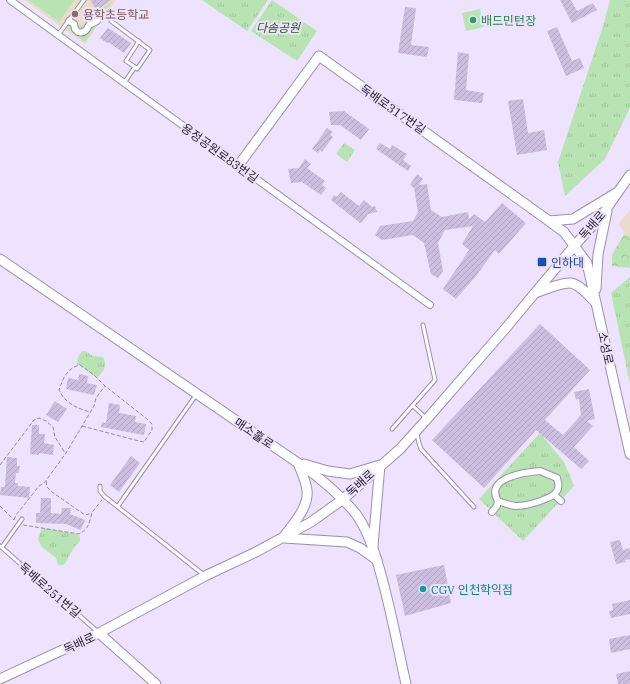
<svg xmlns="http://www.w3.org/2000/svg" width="630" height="684" viewBox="0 0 630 684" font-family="'IBM Plex Serif','Noto Sans KR',serif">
<defs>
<pattern id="grass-tufts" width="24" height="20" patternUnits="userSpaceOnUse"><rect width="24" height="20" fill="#b8e3b2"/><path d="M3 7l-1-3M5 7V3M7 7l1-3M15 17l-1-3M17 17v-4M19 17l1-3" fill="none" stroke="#9ec399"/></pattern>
<pattern id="forest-crowns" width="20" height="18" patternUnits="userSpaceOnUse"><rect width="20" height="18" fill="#b8e3b2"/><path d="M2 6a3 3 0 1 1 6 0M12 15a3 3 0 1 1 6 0" fill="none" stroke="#9ec399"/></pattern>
<pattern id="building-hatch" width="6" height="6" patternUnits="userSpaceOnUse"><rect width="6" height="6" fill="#cbbedf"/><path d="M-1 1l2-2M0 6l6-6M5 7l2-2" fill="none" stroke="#aea3c0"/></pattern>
</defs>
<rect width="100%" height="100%" fill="#eee3fe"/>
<g fill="#ebdcc9">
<polygon points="24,0 116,0 85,44"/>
<polygon points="630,210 630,242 630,236 624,233 619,223"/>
</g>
<g fill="url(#grass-tufts)">
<polygon points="202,0 268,0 247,31"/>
<polygon points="272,0 317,31 297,61 251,31"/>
<polygon points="610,0 630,0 630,108 605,159 565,196 558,162 603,26"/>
<polygon points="344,143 355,150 347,162 336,154"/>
<polygon points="630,277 630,384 611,293"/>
<path d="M82 351H85L93 356 103 357C108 366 104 371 97 378L80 365H77L78 357Z"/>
<polygon points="540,433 564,462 574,486 523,541 479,499"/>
<polygon points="42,528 77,534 80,538 80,541 74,547 66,562 63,565 58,565 56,558 41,546 38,539"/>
</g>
<polygon fill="url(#forest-crowns)" points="624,234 630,236 630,268 612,266 612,255"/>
<g fill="#b8e3b2">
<polygon points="28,0 74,0 59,22"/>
<path d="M113 1 85 42 67 29 71 23 73 24 77 33H84L90 25 99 20 103 11 97 20 88 24C87 29 83 34 77 31L75 24 78 23 81 26 86 23 84 20Z"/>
<polygon points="480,9 484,27 466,31 462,13"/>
</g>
<g fill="url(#building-hatch)">
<polygon points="90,0 111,0 97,10"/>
<polygon points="560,0 571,0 577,11 593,3 597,10 572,23"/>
<polygon points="405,7 416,8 411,45 429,47 427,57 398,53"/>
<polygon points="557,27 572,61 580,58 584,68 566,76 547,31"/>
<polygon points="108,28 131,43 124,53 108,42 107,43 100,38"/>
<polygon points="458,52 469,54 466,90 484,93 482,103 454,100"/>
<polygon points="523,99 528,133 544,130 547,150 517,155 508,101"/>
<polygon points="344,111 369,129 361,140 340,125 331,125 329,112"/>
<polygon points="327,128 333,132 330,135 333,137 322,152 320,150 318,153 312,149"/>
<polygon points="380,143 390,149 392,145 407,154 403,160 411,166 408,171 376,149"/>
<polygon points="305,159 311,164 307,168 325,181 322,185 326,188 321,195 302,182 291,183 288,169 299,168"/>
<polygon points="417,174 423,179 419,185 427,184 431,210 442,217 468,212 469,219 474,214 485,222 502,203 526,223 499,254 495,250 476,276 456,299 443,289 469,250 462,244 473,226 445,230 438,243 443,271 438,278 431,274 424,243 413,235 382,240 375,235 380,226 413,221 418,212 414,188 410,185"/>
<polygon points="341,192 359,206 364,200 372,207 375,206 377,212 368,214 362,222 360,223 331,200 334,195 337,197"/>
<polygon points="540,324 590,370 545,420 563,435 581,415 579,399 576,400 574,392 589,389 595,419 587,421 593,426 574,447 589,461 581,469 536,430 484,488 432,440"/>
<polygon points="79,374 88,376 87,383 97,385 94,395 66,389 68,378 78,380"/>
<polygon points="55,401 67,409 58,422 46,415"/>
<polygon points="109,403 120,405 119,413 136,416 135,422 146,424 144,435 101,427 102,422 106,423"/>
<polygon points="32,425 39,425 39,434 45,434 44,443 54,445 53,455 39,453 39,455 30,454"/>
<polygon points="131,456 140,463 119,492 110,485"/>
<polygon points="7,457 17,458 17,466 20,466 19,473 16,473 15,483 18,483 18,486 30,487 29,498 0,495 1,487 5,487"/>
<polygon points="41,498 51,498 51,513 61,514 62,508 71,508 70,514 85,520 81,530 66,524 36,523 36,513 40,513"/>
<polygon points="620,540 623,550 630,548 630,559 625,560 626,562 616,564 610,542"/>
<polygon points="444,565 451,603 405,616 396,575"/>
<polygon points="630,600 630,614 611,618 609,611 613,610 612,604"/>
<polygon points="630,635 630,649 611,653 609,639"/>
<polygon points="630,671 630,684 618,684 616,674"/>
</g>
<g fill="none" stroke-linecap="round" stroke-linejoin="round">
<g stroke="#9b8fae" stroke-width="5">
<g id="lane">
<polyline points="111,21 150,50 137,69 135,67 124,83"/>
<polyline points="58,35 84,0"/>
<polyline points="135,67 126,61 139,41"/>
<polyline points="413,406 426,418"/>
<polyline points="392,429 435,380 423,325"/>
<polyline points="417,434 419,443 421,449 474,507"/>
<polyline points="100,486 100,491 104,496 204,575"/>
<polyline points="118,506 196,395"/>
<polyline points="0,546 98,632"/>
<polyline points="2,547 22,519"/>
</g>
</g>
<g stroke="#9b8fae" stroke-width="8">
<g id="street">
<polyline points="10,0 430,305"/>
<path d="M69 21 74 24 75 29 78 32C84 34 87 30 89 25L97 21 102 11"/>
<path d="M540 471 557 478C558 483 560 486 557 491 553 499 526 506 517 506 511 506 504 503 498 501 484 478 525 472 540 471Z"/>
<polyline points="554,495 561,501"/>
<polyline points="492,512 497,506 498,501"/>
</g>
</g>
<g stroke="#9b8fae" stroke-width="11">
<g id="secondary">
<polyline points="238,166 319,56 549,221 564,232 587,263 630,454"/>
<polyline points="549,221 573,219 616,193"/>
<path d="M0 259 314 474C329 486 344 499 356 514 367 529 373 547 378 564 390 604 397 644 406 684"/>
<polyline points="596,289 598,254 607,211"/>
<path d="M535 293C544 290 562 282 571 283 581 285 590 297 596 303"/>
<polyline points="304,464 328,471 350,474 380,465 373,546"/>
<path d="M285 535C294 523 309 507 307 490 306 481 301 471 298 463"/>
<polyline points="284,538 347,542 360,548 377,560"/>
<polyline points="99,633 156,684"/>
<polyline points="0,679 99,633 205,576 256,552 311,522 342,500 400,449 427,419 505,329 575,245 602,215 630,175"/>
</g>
</g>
<g stroke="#928a9e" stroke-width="1" stroke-dasharray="4 2" stroke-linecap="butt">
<path d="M82 426 135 440 144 442 152 430V424L147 419 105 386 94 375 80 365C67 368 63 378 59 390 65 403 76 408 90 412"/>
<polyline points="0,465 34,420 39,418 46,421 53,427 55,437 65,453"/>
<polyline points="46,481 47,487 52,492 85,515 92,513"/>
<polyline points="0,506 14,520"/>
<polyline points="14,520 16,515 39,486 45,482 66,453 94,406 96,398 105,386"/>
<path d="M23 525 79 534C89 529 89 523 92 513 94 509 99 504 102 500"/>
</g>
<use href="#lane" stroke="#fff" stroke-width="3"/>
<use href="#street" stroke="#fff" stroke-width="6"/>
<use href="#secondary" stroke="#fff" stroke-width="9"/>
</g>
<circle fill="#8d6e63" stroke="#eee3fe" stroke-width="1.5" cx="75" cy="14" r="4"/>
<circle fill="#2e9e5b" stroke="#eee3fe" stroke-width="1.5" cx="473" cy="20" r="4"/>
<rect fill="#1a4fb4" stroke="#eee3fe" stroke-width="1.5" x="537" y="257" width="10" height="10" rx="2"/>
<circle fill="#0f9aa8" stroke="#eee3fe" stroke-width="1.5" cx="423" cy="589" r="4"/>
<g text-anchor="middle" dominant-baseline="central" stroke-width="4" stroke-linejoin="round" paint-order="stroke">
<g font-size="12" fill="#785e54" stroke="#eee3fe" text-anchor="start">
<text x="83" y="14">용학초등학교</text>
</g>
<g font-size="12" fill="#27864d" stroke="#eee3fe" text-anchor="start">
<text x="481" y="20">배드민턴장</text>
</g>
<g font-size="12" font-style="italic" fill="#23621d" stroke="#eee3fe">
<text x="278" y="27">다솜공원</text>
</g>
<g font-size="12" fill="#292430" stroke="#eee3fe">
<text transform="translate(393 109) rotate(35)">독배로317번길</text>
<text transform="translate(220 153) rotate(36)">용정공원로83번길</text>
<text transform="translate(592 225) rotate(-49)">독배로</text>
<text transform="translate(606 348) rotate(77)">소성로</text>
<text transform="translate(254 433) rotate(34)">매소홀로</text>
<text transform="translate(360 483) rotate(-42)">독배로</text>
<text transform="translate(50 590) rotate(41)">독배로251번길</text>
<text transform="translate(79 643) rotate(-25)">독배로</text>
</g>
<g font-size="12" fill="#164399" stroke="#eee3fe" text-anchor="start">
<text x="551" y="262">인하대</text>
</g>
<g font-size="12" fill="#0d838f" stroke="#eee3fe" text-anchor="start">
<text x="431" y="589">CGV 인천학익점</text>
</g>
</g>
</svg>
